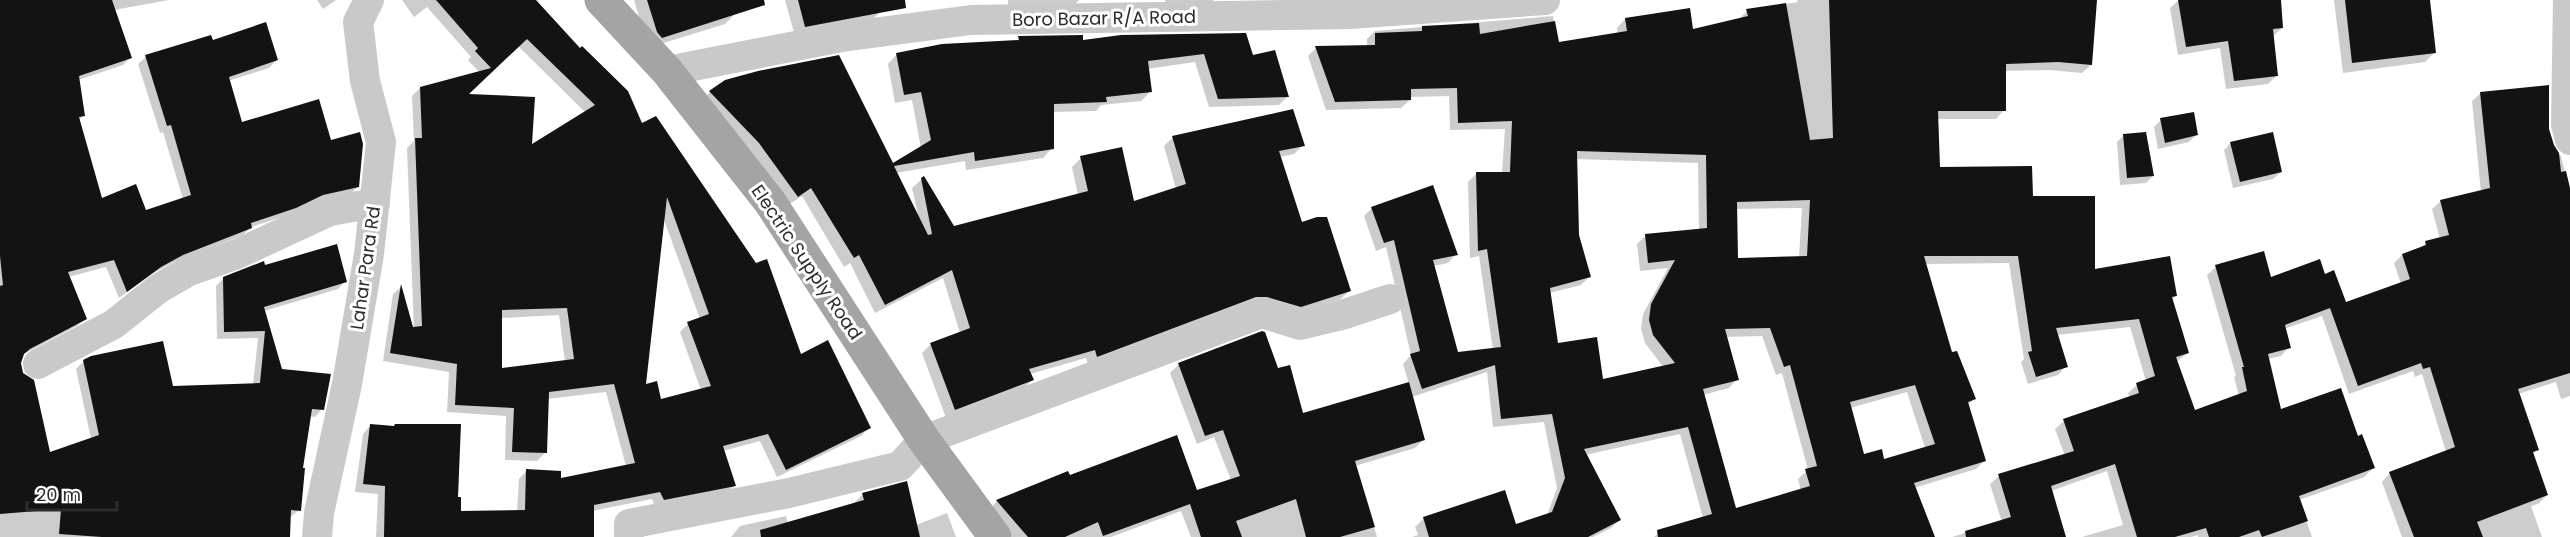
<svg xmlns="http://www.w3.org/2000/svg" width="2570" height="537" viewBox="0 0 2570 537" font-family="Poppins,sans-serif">
<rect width="100%" height="100%" fill="#fff"/>
<g fill="#0003" fill-rule="evenodd">
<polygon points="0,0 169,0 114,10 131,57 123,65 78,80 84,115 79,120 101,200 146,212 183,199 163,132 160,133 138,64 146,57 212,42 277,60 269,68 228,81 241,124 330,142 357,187 350,195 251,227 243,235 174,262 152,274 119,298 106,267 68,277 85,318 77,326 22,355 19,363 49,454 91,439 76,369 84,361 172,387 253,385 258,338 217,339 216,286 224,278 264,267 345,281 338,289 264,311 281,371 322,409 315,417 309,416 301,469 299,510 289,518 289,537 0,537"/>
<polygon points="317,0 336,0 323,9"/>
<path d="M402 0H534L641 125 800 356 869 428 861 436 777 477 760 441 723 451 735 485 726 494 655 507 652 499 592 511V537H376L378 494 355 492 363 434 371 425 456 498 459 513 517 511 519 479 527 470 559 480 626 466 606 392 547 399 545 453 537 461 505 460 506 416 447 412 449 372 383 361 393 294 401 287 414 332 407 148 414 141 412 96 420 88 480 73 468 60 471 57 427 7 414 17ZM518 46 586 113 531 147 466 95ZM663 217 700 319 688 324 680 332 701 390 660 401 644 386ZM559 315 565 362 501 370V318Z"/>
<polygon points="634,0 731,0 735,14 725,24 651,47 647,43"/>
<polygon points="785,0 874,0 878,14 868,24 795,36"/>
<polygon points="1008,0 1079,0 1070,9 1008,10"/>
<polygon points="1165,0 1214,0 1206,8 1166,9"/>
<path d="M1797 0H2096L2091 65 2082 73 2049 70 2004 71V110L1996 119H1937L1938 168 2031 197 2093 271 2176 295 2171 300 2188 353 2176 362 2194 412 2239 396 2234 377 2236 376 2207 275 2216 267 2270 278 2324 276 2345 304 2401 284 2394 263 2402 255 2419 249 2426 243 2440 239 2432 209 2441 201 2481 192 2472 101 2481 93 2548 130 2552 146 2561 156 2570 194V396L2561 399 2556 382 2518 394 2537 449 2532 455 2547 495 2538 504 2531 506 2542 537H2402L2382 482 2390 473 2446 452 2422 374 2415 377 2413 371 2349 394 2322 316 2284 329 2289 347 2281 356 2267 359 2280 411 2357 438 2373 468 2364 477 2299 500 2312 537H2198V535L2191 537H2082L2123 525 2107 471 2051 491 2065 537H1952L2002 522 1990 484 1999 476 2065 456 2055 429 2064 421 2130 398 2128 393 2137 385 2146 381 2130 327 2057 335 2066 366 2058 375 2028 384 2021 362 2024 359 2009 263 1925 264 1951 354 1974 399 1968 405 1984 461 1976 469 1914 488 1915 537H1654L1661 530 1703 518 1680 434 1585 455 1619 520 1611 528 1593 537H1412L1418 535 1415 527 1424 518 1515 526 1547 515 1557 488 1544 422 1493 427 1487 372 1412 397 1424 439 1415 448 1355 466 1377 537H1191L1181 511 1111 537H1012L989 510 997 501 1068 473 1069 477 1196 491 1231 480 1214 437 1197 444 1170 373 1179 364 1277 370 1302 415 1409 384 1403 364 1411 355 1386 247 1376 251 1364 216 1372 208 1456 254 1448 263 1433 266 1457 354 1493 350 1479 256 1470 258 1468 182 1476 174 1502 173 1505 129 1450 130 1449 96 1410 97V100L1401 108 1326 110 1308 56 1316 48 1367 47V39L1375 31 1553 16 1558 44 1618 34 1617 28 1625 19 1692 31 1738 20 1747 11 1798 2ZM1576 159 1698 163 1699 230 1646 235 1637 244 1640 271 1668 268 1643 314 1641 329 1645 343 1664 368 1602 381 1557 345 1549 293 1581 285 1590 276 1578 235ZM1802 208 1799 257 1737 259 1735 209ZM1762 336 1776 375 1782 373 1808 470 1798 479 1801 491 1735 510 1703 395 1729 388 1737 379 1726 337ZM1907 392 1925 448 1883 461 1862 456 1850 408Z"/>
<polygon points="2179,0 2280,0 2282,28 2273,36 2277,75 2268,84 2226,89 2220,48 2178,55 2170,8"/>
<polygon points="2334,0 2429,0 2435,52 2425,62 2343,73"/>
<polygon points="1019,38 1252,57 1288,96 1279,105 1209,107 1195,62 1147,69 1150,92 1141,101 1101,105 1096,111 1053,112 1052,148 1043,158 966,170 965,161 896,173 918,215 912,188 922,179 953,228 1078,195 1072,167 1081,158 1133,203 1176,189 1164,146 1173,137 1303,145 1294,154 1279,157 1301,224 1349,291 1340,300 1088,365 1086,358 1030,374 1032,380 1023,389 946,418 922,353 931,344 960,333 943,278 875,313 850,263 844,267 802,196 788,205 701,101 710,92 892,165 921,148 912,100 895,103 888,64 897,54 1015,42"/>
<polygon points="2161,120 2196,135 2189,142 2158,149 2154,127"/>
<polygon points="2124,135 2153,176 2146,183 2120,185 2117,142"/>
<polygon points="2231,143 2281,172 2273,179 2233,188 2224,150"/>
<polygon points="863,494 916,525 947,513 956,537 731,537 740,526 786,516 788,524 853,504"/>
</g>
<g fill="#131313" fill-rule="evenodd">
<polygon points="0,0 112,0 132,58 79,76 85,116 79,117 102,198 136,184 146,210 191,195 171,125 167,126 145,55 211,35 213,40 266,22 278,60 229,77 242,122 319,99 331,140 360,132 363,144 359,187 323,195 296,208 251,223 252,228 183,255 161,267 127,292 114,260 68,272 87,319 30,349 24,354 21,363 23,373 34,380 50,452 99,435 83,360 91,356 163,341 173,386 260,383 265,331 224,332 223,277 264,261 265,265 337,244 347,282 264,307 282,369 331,374 324,410 312,409 303,468 305,468 301,511 291,510 290,537 102,537 59,534 61,509 0,514 0,286 3,285 0,256"/>
<path d="M436 0H536L580 48 582 46 628 91 642 123 656 116 756 263 767 259 801 354 828 340 871 428 786 470 768 434 723 446 736 486 664 500 660 492 594 505V537H384L385 486 363 484 370 424 394 426 395 424H461L458 497H461V511L525 510 526 469 561 471V478L635 463 614 384 549 392 547 453 512 452 514 408 455 405 457 364 390 353 401 284 413 327 422 326 415 138H422L420 87 491 68 475 51 478 48ZM527 39 595 105 532 144 535 97 469 94ZM667 197 709 314 687 322 711 386 661 399 657 381 646 384ZM567 308 574 359 502 368V310Z"/>
<polygon points="647,0 764,0 765,5 662,38 657,32"/>
<polygon points="798,0 905,0 906,8 805,27"/>
<path d="M1829 0H2097L2092 65 2058 62 2006 64V111H1938L1940 167 2032 166 2033 196H2095V269L2170 256 2177 296 2172 297 2189 353 2176 357 2195 410 2247 391 2242 367H2244L2215 265 2264 251 2271 277 2320 259 2325 274 2334 270 2346 302 2410 279 2402 254 2426 245 2425 241 2449 235 2440 200 2490 188 2480 92 2549 85V129L2554 145 2559 153 2561 172 2566 171 2570 188V373L2518 389 2539 450 2533 452 2548 495 2477 522 2483 537H2414L2389 472 2455 447 2430 367 2423 369 2421 363 2358 386 2330 308 2285 325 2291 348 2268 354 2281 409 2341 388 2358 436 2362 434 2375 468 2299 496 2308 521 2262 537 2259 530 2239 537H2209L2206 528 2175 537H2137L2115 464 2051 486 2066 537H1966L1965 531 2011 517 1998 474 2074 451 2063 419 2139 393 2136 383 2155 376 2139 319 2056 328 2068 367 2036 377 2028 352 2032 351 2018 256H1924L1952 352 1957 351 1976 399 1968 402 1986 461 1914 483 1935 537H1658L1657 530 1712 514 1688 427 1584 449 1621 520 1588 537H1429L1423 517 1505 490 1516 524 1552 512 1565 478 1552 414 1501 419 1495 365 1422 389 1410 354 1420 351 1394 240 1384 243 1371 207 1433 185 1458 255 1433 260 1458 352 1501 347 1487 249 1478 251 1476 172H1510L1512 121 1458 123 1457 88 1411 89V100L1335 102 1315 46 1375 45V33L1422 31V26L1479 23 1480 34 1555 21 1559 42 1627 31 1625 18 1690 8 1693 29 1748 16 1746 9 1786 3 1810 140 1833 138ZM1577 151 1706 155 1707 228 1645 234 1648 263 1675 260 1651 304 1649 320 1653 335 1675 363 1603 379 1597 337 1558 343 1550 288 1591 277 1579 235ZM1810 200 1807 256 1738 258 1737 202ZM1770 328 1784 367 1790 365 1817 466 1805 469 1810 486 1736 508 1703 389 1739 380 1725 329ZM1915 385 1935 444 1884 459 1882 449 1864 454 1850 402Z"/>
<polygon points="2178,0 2281,0 2283,28 2273,29 2278,76 2234,81 2228,41 2186,47"/>
<polygon points="2345,0 2430,0 2436,53 2352,63"/>
<polygon points="1246,33 1253,55 1275,50 1289,97 1218,99 1204,54 1148,61 1152,92 1106,97 1107,102 1054,104 1054,149 975,161 974,152 894,166 928,235 932,234 921,178 924,176 954,226 1088,191 1080,156 1122,147 1134,201 1186,184 1172,136 1293,109 1305,146 1279,151 1302,222 1317,217 1327,217 1351,291 1301,307 1267,297 1256,297 1097,357 1095,350 1029,369 1034,380 955,410 930,343 970,328 952,270 885,305 859,255 854,258 811,188 798,197 759,143 709,91 725,80 758,71 839,55 893,163 931,140 921,92 904,95 896,53 942,44 1019,40 1018,36 1083,35 1083,40 1121,35"/>
<polygon points="2194,112 2198,135 2165,143 2160,118"/>
<polygon points="2146,132 2154,176 2127,178 2123,134"/>
<polygon points="2273,132 2282,172 2240,182 2230,142"/>
<polygon points="1262,331 1265,332 1278,368 1290,365 1303,413 1409,382 1425,440 1355,461 1375,527 1340,537 1306,537 1296,499 1236,521 1242,537 1201,537 1190,504 1103,536 1098,522 1065,537 1028,537 996,500 1068,471 1070,475 1177,435 1197,490 1240,476 1223,430 1205,436 1178,363"/>
<polygon points="907,481 920,537 761,537 760,530 864,500 862,493"/>
</g>
<g fill="none" stroke-linecap="round" stroke-linejoin="round">
<g stroke="#c9c9c9" stroke-width="30">
<polyline points="2568,0 2566,125 2570,140"/>
<polyline points="667,71 842,37 971,20 1350,14 1545,0"/>
<polyline points="38,364 114,324 158,289 189,271 237,254 330,211 375,203"/>
<polyline points="317,537 319,513 347,384 369,254 381,142 365,81 358,22 369,0"/>
<polyline points="629,537 629,524 789,493 900,466 924,440 1262,313 1300,325 1342,315 1390,299"/>
</g>
<polyline stroke="#a4a4a4" stroke-width="33" points="601,0 667,71 770,202 924,440 995,537"/>
</g>
<g text-anchor="middle" dominant-baseline="central" stroke-width="6" stroke-linejoin="round" paint-order="stroke">
<g font-size="18" fill="#2c2c2c" stroke="#fff">
<text transform="translate(1104 18) rotate(-1)">Boro Bazar R/A Road</text>
<text transform="translate(807 262) rotate(56)">Electric Supply Road</text>
<text transform="translate(365 268) rotate(-82)">Lahar Para Rd</text>
</g>
</g>
<path d="M27 501v9h90v-9" fill="none" stroke="#2c2c2c" stroke-width="3"/>
<text x="36" y="501" font-size="18" fill="#2c2c2c" stroke="#ffffff" stroke-width="4.5" paint-order="stroke">20 m</text>
</svg>
